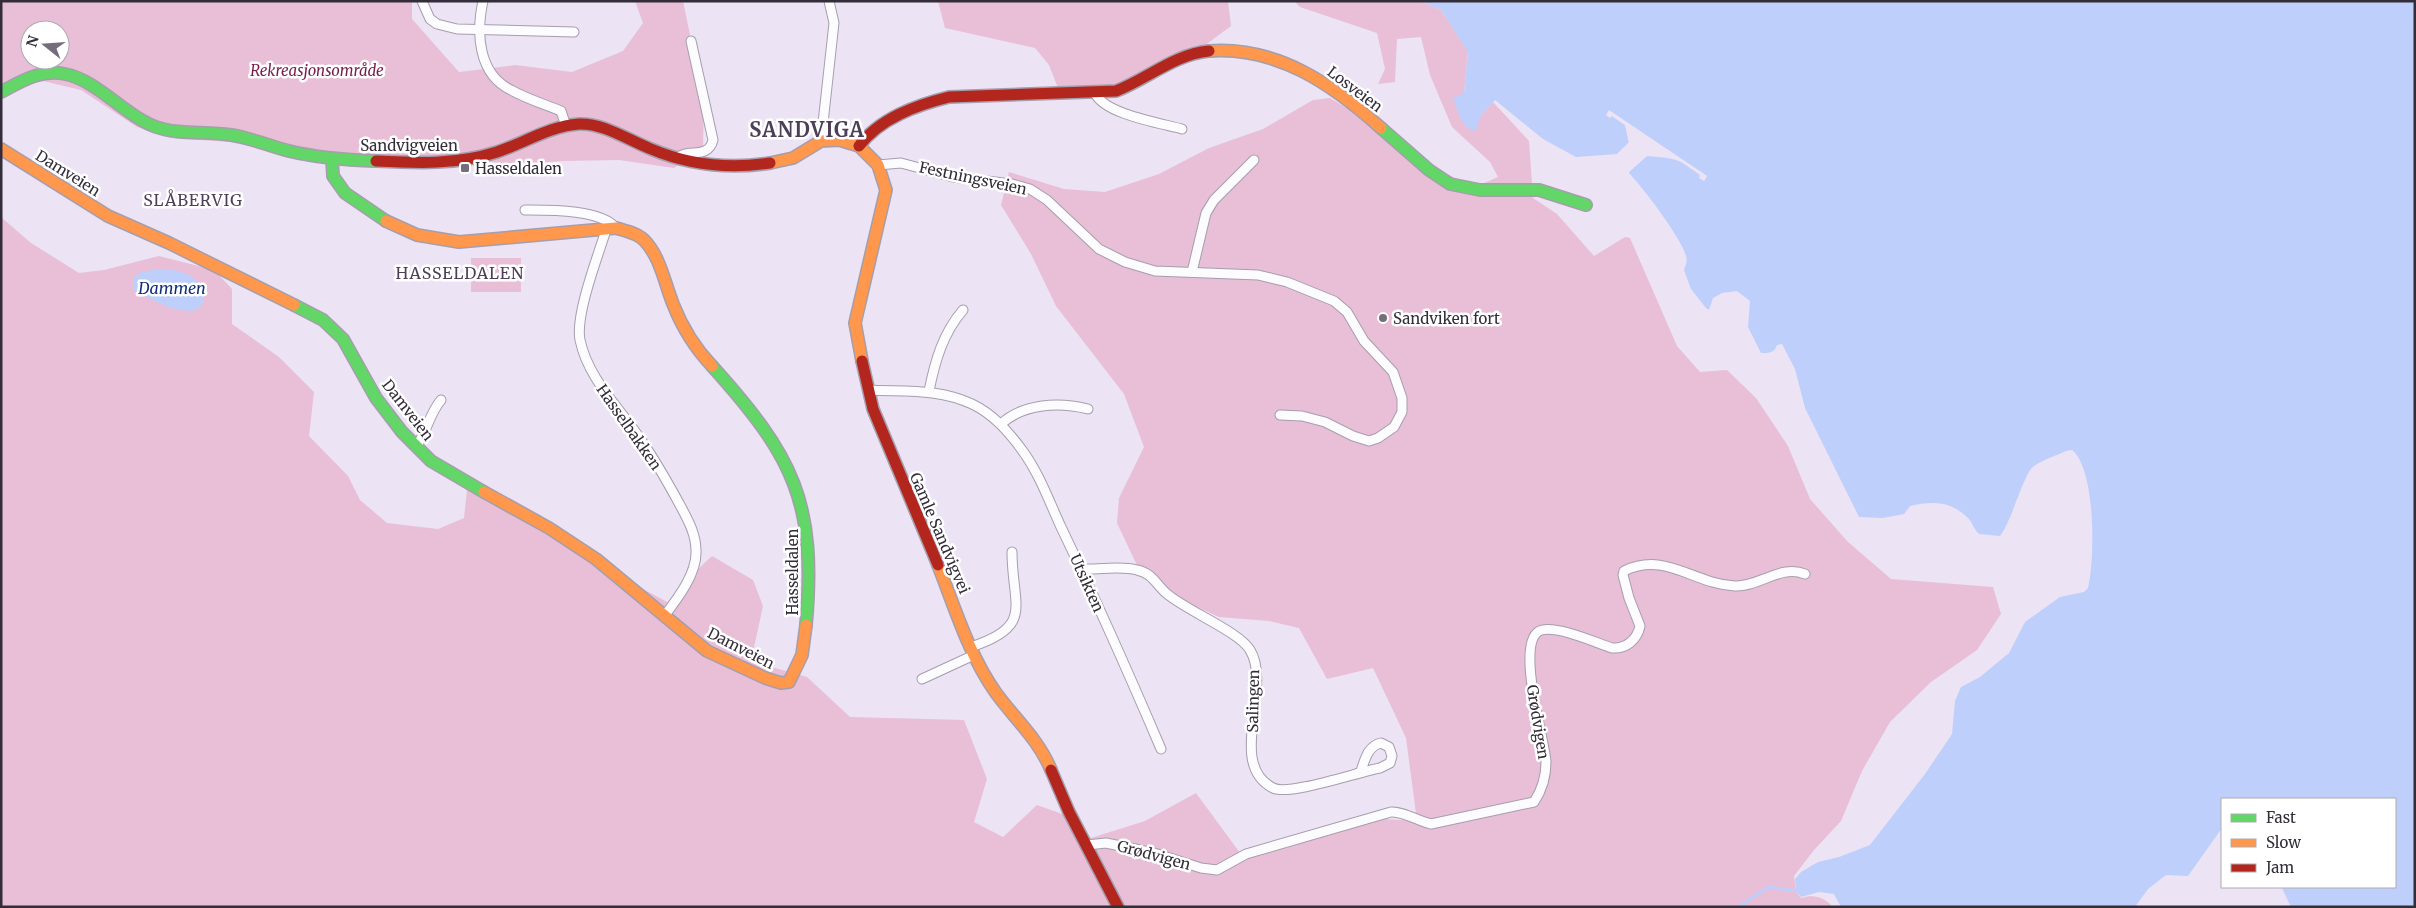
<svg xmlns="http://www.w3.org/2000/svg" width="2416" height="908" viewBox="0 0 2416 908" font-family="Merriweather,serif">
<rect width="100%" height="100%" fill="#ece3f5"/>
<g fill="#e8bfd7" fill-rule="evenodd">
<path d="M1 1H412V19L459 72 515 65 572 72 623 51 643 23 635 1H683L704 103 703 146 674 168 619 160 562 161 523 164 467 161 353 167 299 158 245 143 170 138 137 127 81 90 43 81 31 84 1 98ZM30 30H60V60H30Z"/>
<polygon points="938,1 1228,1 1231,26 1204,46 1114,89 1058,88 1049,65 1035,48 945,28"/>
<path d="M1294 1H1420L1441 10 1468 51 1464 93 1480 117 1493 102 1529 141 1533 198 1557 214 1594 256 1625 237 1630 238 1677 346 1700 372 1727 370 1756 398 1788 446 1810 499 1848 542 1891 579 1993 587 2001 614 1977 650 1931 682 1890 722 1862 771 1841 821 1814 850 1794 876 1796 891 1801 898C1814 894 1824 897 1833 907H1V217L31 243 79 273 104 270 159 256 214 270 232 289V324L279 357 314 392 309 436 348 476 360 500 387 523 438 529 464 518 467 490 448 477 449 475 619 576 669 603 696 571 712 556 753 580 763 606 751 661 807 677 850 717 964 720 987 779 974 822 1003 837 1037 805 1065 815 1091 838 1145 821 1196 793 1243 857 1385 819 1417 821 1406 738 1373 668 1327 679 1299 628 1269 621 1219 617 1171 595 1153 576 1143 578 1117 523 1119 498 1144 447 1124 394 1056 306 1031 254 1001 205 1009 172 1064 189 1105 192 1159 174 1209 148 1263 129 1313 100 1330 98 1378 127 1422 163 1475 187 1498 177 1490 162 1452 127 1430 75 1421 37 1397 39 1395 82 1378 84 1385 69 1377 33 1300 7Z"/>
<rect x="471" y="258" width="50" height="34"/>
</g>
<g fill="#becffb">
<path d="M1420 1H2415V907H2291L2282 888 2395 887V799H2222V828L2188 876 2166 875 2148 889 2135 907H1841L1834 894 1819 892 1801 897 1796 891 1795 879 1801 872 1818 862 1839 857 1870 845 1925 774 1952 734 1955 701 1961 687 1980 677 2009 653 2025 622 2060 597 2084 592 2088 588C2095 560 2096 469 2072 450L2066 451C2056 456 2044 459 2034 466 2024 472 2012 521 2000 536L1979 534C1974 530 1973 523 1968 518 1951 501 1932 501 1910 506L1904 514 1883 518 1859 517 1805 408 1795 369 1782 344 1777 345C1774 353 1770 353 1761 353L1748 327 1750 301 1737 291 1722 293 1713 298 1709 310 1706 308 1691 289 1684 270C1685 265 1688 263 1686 256 1682 239 1642 186 1628 172L1647 156C1668 157 1692 160 1704 181L1707 176 1609 111 1606 116H1612L1625 125 1629 143 1617 154 1576 157 1543 139 1495 100 1480 117 1476 131C1461 129 1458 111 1453 98L1464 93 1468 52 1441 10Z"/>
<path d="M157 269C179 269 204 274 204 302L197 310C175 314 152 300 133 289V279L141 272Z"/>
</g>
<polygon fill="#ece3f5" points="1609,110 1707,176 1704,181 1699,178 1700,175 1674,157 1647,156 1627,174 1626,171 1646,154 1671,155 1628,126 1632,144 1619,156 1614,157 1629,142 1625,125 1612,116 1610,118 1606,115"/>
<g fill="none" stroke-linecap="round" stroke-linejoin="round">
<polyline stroke="#becffb" stroke-width="3" points="1738,907 1769,887 1796,891"/>
<g stroke="#a59eac" stroke-width="11">
<g id="street">
<polyline points="422,1 430,19 437,24 457,29 574,32"/>
<path d="M483 1C476 33 478 74 511 90 527 99 544 104 561 111L566 126"/>
<path d="M1095 93C1104 114 1160 123 1182 129"/>
<polyline points="821,141 834,23 829,1"/>
<path d="M677 158C688 148 708 160 713 140L691 41"/>
<polyline points="878,165 901,163 953,177 1012,184 1030,189 1047,200 1099,249 1125,262 1155,271 1258,275 1287,282 1334,301 1347,312 1364,341 1393,372 1402,398 1402,412 1394,427 1378,438 1369,441 1353,436 1325,422 1302,416 1280,415"/>
<path d="M525 210C548 210 601 209 616 228"/>
<path d="M606 230C598 256 575 315 580 340 588 379 620 408 641 440 655 460 668 483 680 505 688 520 696 534 696 551 697 573 678 598 665 615"/>
<polyline points="1192,272 1206,213 1214,200 1254,160"/>
<path d="M868 390C904 392 938 388 972 404 993 414 1008 431 1022 450 1039 473 1049 501 1061 527 1096 600 1129 674 1161 749"/>
<path d="M929 391C935 361 943 333 963 310"/>
<path d="M1001 424C1024 403 1059 402 1088 409"/>
<path d="M416 447C427 432 429 414 441 400"/>
<path d="M1083 571 1088 569C1104 569 1123 566 1137 570 1152 573 1156 584 1166 593 1185 610 1240 632 1250 650 1273 687 1226 764 1273 788 1289 796 1358 772 1380 768L1390 763 1392 756 1389 747 1381 743C1368 746 1365 759 1361 771"/>
<path d="M971 647C1035 626 1012 606 1012 552"/>
<polyline points="922,679 974,655"/>
<path d="M1087 845 1106 843 1154 853 1201 868 1217 870 1246 854 1391 812C1403 811 1418 821 1431 824L1534 802C1542 790 1546 777 1546 762 1545 741 1513 637 1542 630 1559 626 1594 642 1612 648 1626 649 1637 640 1640 626L1629 598 1623 575 1624 571C1666 551 1693 584 1735 586 1759 587 1781 564 1805 574"/>
</g>
</g>
<g stroke="#a59eac" stroke-width="14">
<g id="fast">
<path d="M1 92C22 81 40 69 65 74 97 80 124 115 156 127 179 135 206 131 231 135 251 138 270 146 289 151 318 158 346 160 376 161"/>
<polyline points="1381,128 1429,170 1450,184 1480,190 1539,190 1586,205"/>
<polyline points="332,159 333,176 345,193 386,221"/>
<polyline points="294,305 323,320 343,339 376,398 402,432 431,461 484,492"/>
<path d="M712 366C793 456 817 502 806 625"/>
</g>
</g>
<g stroke="#a59eac" stroke-width="14">
<g id="slow">
<path d="M1209 51C1277 46 1332 84 1381 128"/>
<polyline points="1,149 108,216 169,243 294,305"/>
<polyline points="770,163 793,158 821,141 839,140 859,146 878,165 886,190 855,323 862,361"/>
<path d="M386 221 417 235 459 242 616 228C626 231 637 233 644 240 660 256 665 284 673 304 682 327 695 348 712 366"/>
<polyline points="484,492 549,528 596,559 707,651 765,678 781,683 789,682 802,655 806,625"/>
<path d="M938 565C955 608 969 655 996 693 1015 719 1039 740 1051 770"/>
</g>
</g>
<g stroke="#a59eac" stroke-width="14">
<g id="jam">
<path d="M859 146C880 118 917 105 949 97L1116 91C1147 79 1175 54 1209 51"/>
<path d="M376 161C416 163 457 165 497 152 524 143 550 126 579 124 604 123 628 140 651 149 689 165 730 169 770 163"/>
<polyline points="862,361 873,409 938,565"/>
<polyline points="1051,770 1069,812 1118,907"/>
</g>
</g>
<use href="#street" stroke="#fcfbfe" stroke-width="9"/>
<use href="#fast" stroke="#63d668" stroke-width="11"/>
<use href="#slow" stroke="#ff974d" stroke-width="11"/>
<use href="#jam" stroke="#b3261e" stroke-width="11"/>
</g>
<g fill="#746d7b" stroke="#fff" stroke-width="2">
<rect x="460" y="163" width="10" height="10" rx="2.5"/>
<circle cx="1383" cy="318" r="5"/>
</g>
<g text-anchor="middle" dominant-baseline="central" stroke-width="5" stroke-linejoin="round" paint-order="stroke">
<g font-size="15" font-style="italic" fill="#771d4d" stroke="#fff">
<text x="317" y="70">Rekreasjonsområde</text>
</g>
<g font-size="15" fill="#332d39" stroke="#fff">
<text transform="translate(1355 89) rotate(37)">Losveien</text>
<text x="409" y="145">Sandvigveien</text>
<text transform="translate(68 173) rotate(32)">Damveien</text>
<text transform="translate(973 178) rotate(12)">Festningsveien</text>
<text transform="translate(408 410) rotate(52)">Damveien</text>
<text transform="translate(629 427) rotate(55)">Hasselbakken</text>
<text transform="translate(940 533) rotate(67)">Gamle Sandvigvei</text>
<text transform="translate(792 572) rotate(-90)">Hasseldalen</text>
<text transform="translate(1087 583) rotate(66)">Utsikten</text>
<text transform="translate(741 648) rotate(27)">Damveien</text>
<text transform="translate(1253 701) rotate(-89)">Salingen</text>
<text transform="translate(1538 722) rotate(81)">Grødvigen</text>
<text transform="translate(1154 855) rotate(15)">Grødvigen</text>
</g>
<g font-size="15" fill="#332d39" stroke="#fff" text-anchor="start">
<text x="475" y="168">Hasseldalen</text>
<text x="1393" y="318">Sandviken fort</text>
</g>
<g font-size="16" letter-spacing="1" fill="#4d3f59" stroke="#fff">
<text x="193" y="200">SLÅBERVIG</text>
<text x="460" y="273">HASSELDALEN</text>
</g>
<g font-size="16" font-style="italic" fill="#0f2e79" stroke="#fff">
<text x="172" y="288">Dammen</text>
</g>
<g font-size="20" font-weight="bold" letter-spacing="1" fill="#4d3f59" stroke="#fff">
<text x="807" y="129">SANDVIGA</text>
</g>
</g>
<rect width="2416" height="908" fill="none" stroke="#332d39" stroke-width="5"/>
<rect x="2221" y="798" width="175" height="90" fill="#ffffff" stroke="#adabb0"/>
<rect x="2231" y="814" width="25" height="8" fill="#63d668" stroke="#adabb0"/>
<text x="2266" y="823" font-size="15" fill="#332d39">Fast</text>
<rect x="2231" y="839" width="25" height="8" fill="#ff974d" stroke="#adabb0"/>
<text x="2266" y="848" font-size="15" fill="#332d39">Slow</text>
<rect x="2231" y="864" width="25" height="8" fill="#b3261e" stroke="#adabb0"/>
<text x="2266" y="873" font-size="15" fill="#332d39">Jam</text>
<g transform="translate(45 45) rotate(287)"><circle r="24" fill="#ffffff" stroke="#adabb0"/>
<path d="M0-4L9 19L0 12L-9 19Z" fill="#746d7b"/>
<text y="-8" font-size="14" font-weight="bold" text-anchor="middle" fill="#332d39">N</text>
</g>
</svg>
